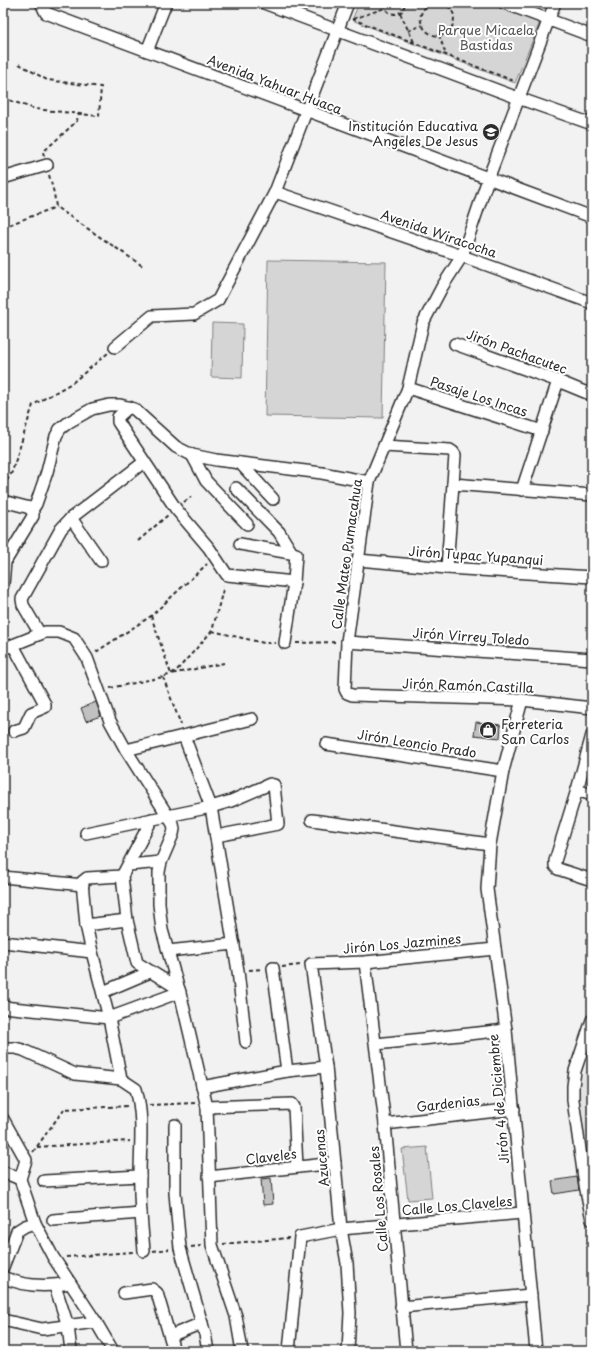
<svg xmlns="http://www.w3.org/2000/svg" width="595" height="1354" viewBox="0 0 595 1354" font-family="'Playpen Sans',sans-serif">
<rect width="100%" height="100%" fill="#f2f2f2"/>
<filter id="ink" filterUnits="userSpaceOnUse"><feTurbulence type="fractalNoise" baseFrequency=".025" numOctaves="2"/><feDisplacementMap in="SourceGraphic" scale="8" xChannelSelector="R" yChannelSelector="G"/><feConvolveMatrix kernelMatrix="1 2 1 2 8 2 1 2 1" color-interpolation-filters="sRGB"/></filter>
<g filter="url(#ink)">
<polygon fill="#e3e3e3" points="592,1051 592,1177 590,1178 579,1097 582,1079"/>
<g fill="#d5d5d5" stroke="#808080">
<polygon points="359,3 491,3 540,22 515,83 352,20"/>
<polygon points="268,260 386,262 383,418 265,416"/>
<polygon points="212,323 243,324 242,378 211,377"/>
<polygon points="427,1147 432,1198 408,1200 402,1149"/>
</g>
<g fill="#c1c1c1" stroke="#2b2b2b">
<polygon points="96,702 101,716 86,721 81,708"/>
<polygon points="476,722 501,725 500,738 474,735"/>
<polygon points="577,1177 579,1190 554,1194 552,1181"/>
<polygon points="271,1178 273,1204 263,1205 261,1179"/>
</g>
<g fill="none" stroke-linecap="round" stroke-linejoin="round">
<g stroke="#2b2b2b" stroke-width="14">
<g id="minor">
<polyline points="43,3 42,5 46,13 592,217"/>
<polyline points="264,3 518,98 592,124"/>
<polyline points="504,3 592,36"/>
<polyline points="555,3 488,179 462,256 442,287 423,323 408,388 369,482 347,642 345,689 347,693 352,695 522,700 592,708"/>
<polyline points="147,51 166,3"/>
<polyline points="3,178 47,165"/>
<polyline points="275,192 462,256 592,303"/>
<polyline points="455,344 558,381 592,395"/>
<polyline points="115,347 152,316 194,314 218,300 275,192 348,3"/>
<polyline points="408,388 542,431"/>
<polyline points="129,407 118,417 118,422 176,509 209,548 227,575 294,582"/>
<polyline points="384,446 450,450 453,452 455,455 447,568"/>
<polyline points="192,455 206,481 247,524"/>
<polyline points="240,463 273,499"/>
<polyline points="453,484 592,495"/>
<polyline points="236,488 279,532 292,553"/>
<polyline points="522,490 558,381"/>
<polyline points="3,501 30,508 34,507 36,504 47,472 56,436 60,429 69,422 92,409 109,405 120,405 134,409 176,447 192,455 216,460 322,473 369,482"/>
<polyline points="71,518 101,561"/>
<polyline points="240,544 296,554 294,582 285,643"/>
<polyline points="358,560 447,568 592,577"/>
<polyline points="3,585 5,562 33,516 33,513 30,508"/>
<polyline points="40,634 23,605 22,599 61,529 71,518 144,462"/>
<polyline points="347,642 592,659"/>
<polyline points="13,645 45,704 45,707 31,713 24,728 14,731"/>
<polyline points="3,649 45,632 59,632 74,638 87,658 110,721 126,750 173,824 174,829 173,834 161,862 159,872 159,904 162,930 182,1001 207,1107 212,1245 236,1316 242,1351"/>
<polyline points="522,700 503,771 490,844 487,889 506,1030 536,1351"/>
<polyline points="592,735 577,790 555,861 555,866 558,869 592,880"/>
<polyline points="184,736 211,807 238,971 246,1042"/>
<polyline points="326,744 503,771"/>
<polyline points="126,750 252,719"/>
<polyline points="577,790 592,795"/>
<polyline points="152,819 122,876 127,920 137,963 179,989"/>
<polyline points="312,820 490,844"/>
<polyline points="86,833 211,807 231,801 270,784 274,785 278,824 216,836"/>
<polyline points="129,865 161,862"/>
<path d="M122 876 87 878 82 882 86 925 92 952 109 1018 121 1079 136 1089C144 1117 140 1146 140 1175 139 1200 142 1226 144 1251"/>
<polyline points="3,877 83,885"/>
<polyline points="86,925 127,920"/>
<polyline points="3,942 92,952"/>
<polyline points="168,951 234,944"/>
<polyline points="365,962 385,1124 406,1351"/>
<polyline points="273,968 287,1071"/>
<polyline points="103,992 150,972"/>
<polyline points="3,1007 109,1018 180,992"/>
<polyline points="592,1020 575,1071 573,1086 573,1100 585,1185 592,1220"/>
<polyline points="376,1044 506,1030"/>
<polyline points="3,1048 15,1048 23,1050 75,1074 121,1079"/>
<polyline points="202,1087 287,1071 326,1067"/>
<polyline points="207,1107 292,1104 294,1107 297,1167"/>
<polyline points="3,1119 26,1160 20,1179 35,1223 53,1257 96,1322 113,1351"/>
<polyline points="385,1124 514,1109"/>
<polyline points="175,1125 175,1193 180,1248 205,1334 208,1351"/>
<polyline points="3,1172 20,1179"/>
<polyline points="209,1177 335,1163"/>
<polyline points="44,1181 140,1176"/>
<polyline points="53,1220 141,1213"/>
<polyline points="3,1267 17,1231 25,1226 35,1223"/>
<path d="M3 1277C24 1287 48 1287 70 1283"/>
<polyline points="55,1286 68,1326 71,1351"/>
<polyline points="124,1293 152,1289 157,1293 174,1351"/>
<polyline points="401,1307 531,1295"/>
<polyline points="3,1320 42,1329 96,1322"/>
<polyline points="170,1336 202,1323"/>
<polyline points="289,1351 300,1237 341,1229 522,1213"/>
<polyline points="348,1351 350,1313 347,1263 341,1229 326,1067 311,964 365,962 495,949"/>
</g>
</g>
<g stroke="#2b2b2b" stroke-width="2" stroke-dasharray="4 3" stroke-linecap="butt">
<path d="M385 3C384 10 389 14 396 14L403 11 405 3"/>
<path d="M432 3C406 14 430 48 449 31 453 27 454 22 454 16 453 10 448 5 442 3"/>
<polyline points="489,3 494,5"/>
<polyline points="400,13 414,42"/>
<polyline points="352,19 514,81"/>
<polyline points="353,19 385,8"/>
<polyline points="408,31 422,25"/>
<polyline points="439,35 446,55"/>
<polyline points="3,98 35,109 99,116 101,87 47,80 19,64"/>
<polyline points="44,156 43,152 77,121 78,114"/>
<polyline points="49,175 54,193 56,207 144,267"/>
<polyline points="3,227 56,207"/>
<polyline points="3,487 12,472 33,405 72,383 108,353"/>
<polyline points="184,502 191,497"/>
<polyline points="138,541 168,515"/>
<polyline points="151,616 171,674 224,663"/>
<polyline points="212,631 264,643 275,643"/>
<polyline points="296,643 337,642"/>
<polyline points="96,652 151,616 207,564"/>
<polyline points="163,677 181,725"/>
<polyline points="110,688 163,677 171,674 178,669 212,631 224,586"/>
<polyline points="282,967 300,965"/>
<polyline points="249,970 262,969"/>
<polyline points="149,1105 195,1103"/>
<polyline points="37,1147 130,1141"/>
<polyline points="33,1152 64,1109 129,1106"/>
<polyline points="223,1244 289,1238"/>
<polyline points="191,1247 201,1246"/>
<polyline points="153,1251 169,1249"/>
<polyline points="66,1257 133,1252"/>
</g>
<use href="#minor" stroke="#fff" stroke-width="11"/>
</g>
</g>
<defs>
<g id="school-disc" transform="scale(0.9)"><circle r="9.5" fill="#2b2b2b" stroke="#fff"/><path d="M0-5L7-2L0 1L-7-2ZM-4 1L0 2.5L4 1V4Q0 6-4 4Z" fill="#fff"/></g>
<g id="shop-disc" transform="scale(0.9)"><circle r="9.5" fill="#2b2b2b" stroke="#fff"/><path d="M-5-2.5h2.3a2.7 3.5 0 0 1 5.4 0H5L5.5 6h-11ZM-1.5-2.5h3a1.5 2.3 0 0 0-3 0Z" fill="#fff"/></g>
</defs>
<g fill-rule="evenodd">
<use href="#school-disc" x="491" y="132"/>
<use href="#shop-disc" x="488" y="730"/>
</g>
<g text-anchor="middle" dominant-baseline="central" stroke-width="4" stroke-linejoin="round" paint-order="stroke">
<g font-size="13" fill="#565656" stroke="#fff">
<text x="486" y="29">Parque Micaela<tspan x="486" dy="15">Bastidas</tspan></text>
</g>
<g font-size="13" fill="#2b2b2b" stroke="#fff">
<text transform="translate(275 84) rotate(21)">Avenida Yahuar Huaca</text>
<text transform="translate(439 233) rotate(19)">Avenida Wiracocha</text>
<text transform="translate(517 351) rotate(20)">Jirón Pachacutec</text>
<text transform="translate(479 396) rotate(18)">Pasaje Los Incas</text>
<text transform="translate(346 554) rotate(-82)">Calle Mateo Pumacahua</text>
<text transform="translate(476 555) rotate(4)">Jirón Tupac Yupanqui</text>
<text transform="translate(471 636) rotate(4)">Jirón Virrey Toledo</text>
<text transform="translate(468 685) rotate(2)">Jirón Ramón Castilla</text>
<text transform="translate(417 743) rotate(9)">Jirón Leoncio Prado</text>
<text transform="translate(402 943) rotate(-5)">Jirón Los Jazmines</text>
<text transform="translate(498 1099) rotate(-95)">Jirón 4 de Diciembre</text>
<text transform="translate(448 1103) rotate(-6)">Gardenias</text>
<text transform="translate(271 1156) rotate(-7)">Claveles</text>
<text transform="translate(321 1158) rotate(-95)">Azucenas</text>
<text transform="translate(378 1199) rotate(-95)">Calle Los Rosales</text>
<text transform="translate(457 1205) rotate(-5)">Calle Los Claveles</text>
</g>
<g font-size="13" fill="#2b2b2b" stroke="#fff" text-anchor="end">
<text x="478" y="125">Institución Educativa<tspan x="478" dy="15">Angeles De Jesus</tspan></text>
<text x="501" y="723" text-anchor="start">Ferreteria<tspan x="501" dy="15">San Carlos</tspan></text>
</g>
</g>
<rect width="595" height="1354" fill="none" stroke="#fff" stroke-width="16"/>
<rect x="8" y="8" width="579" height="1338" fill="none" stroke="#2b2b2b" stroke-width="1.5" filter="url(#ink)"/>
</svg>
